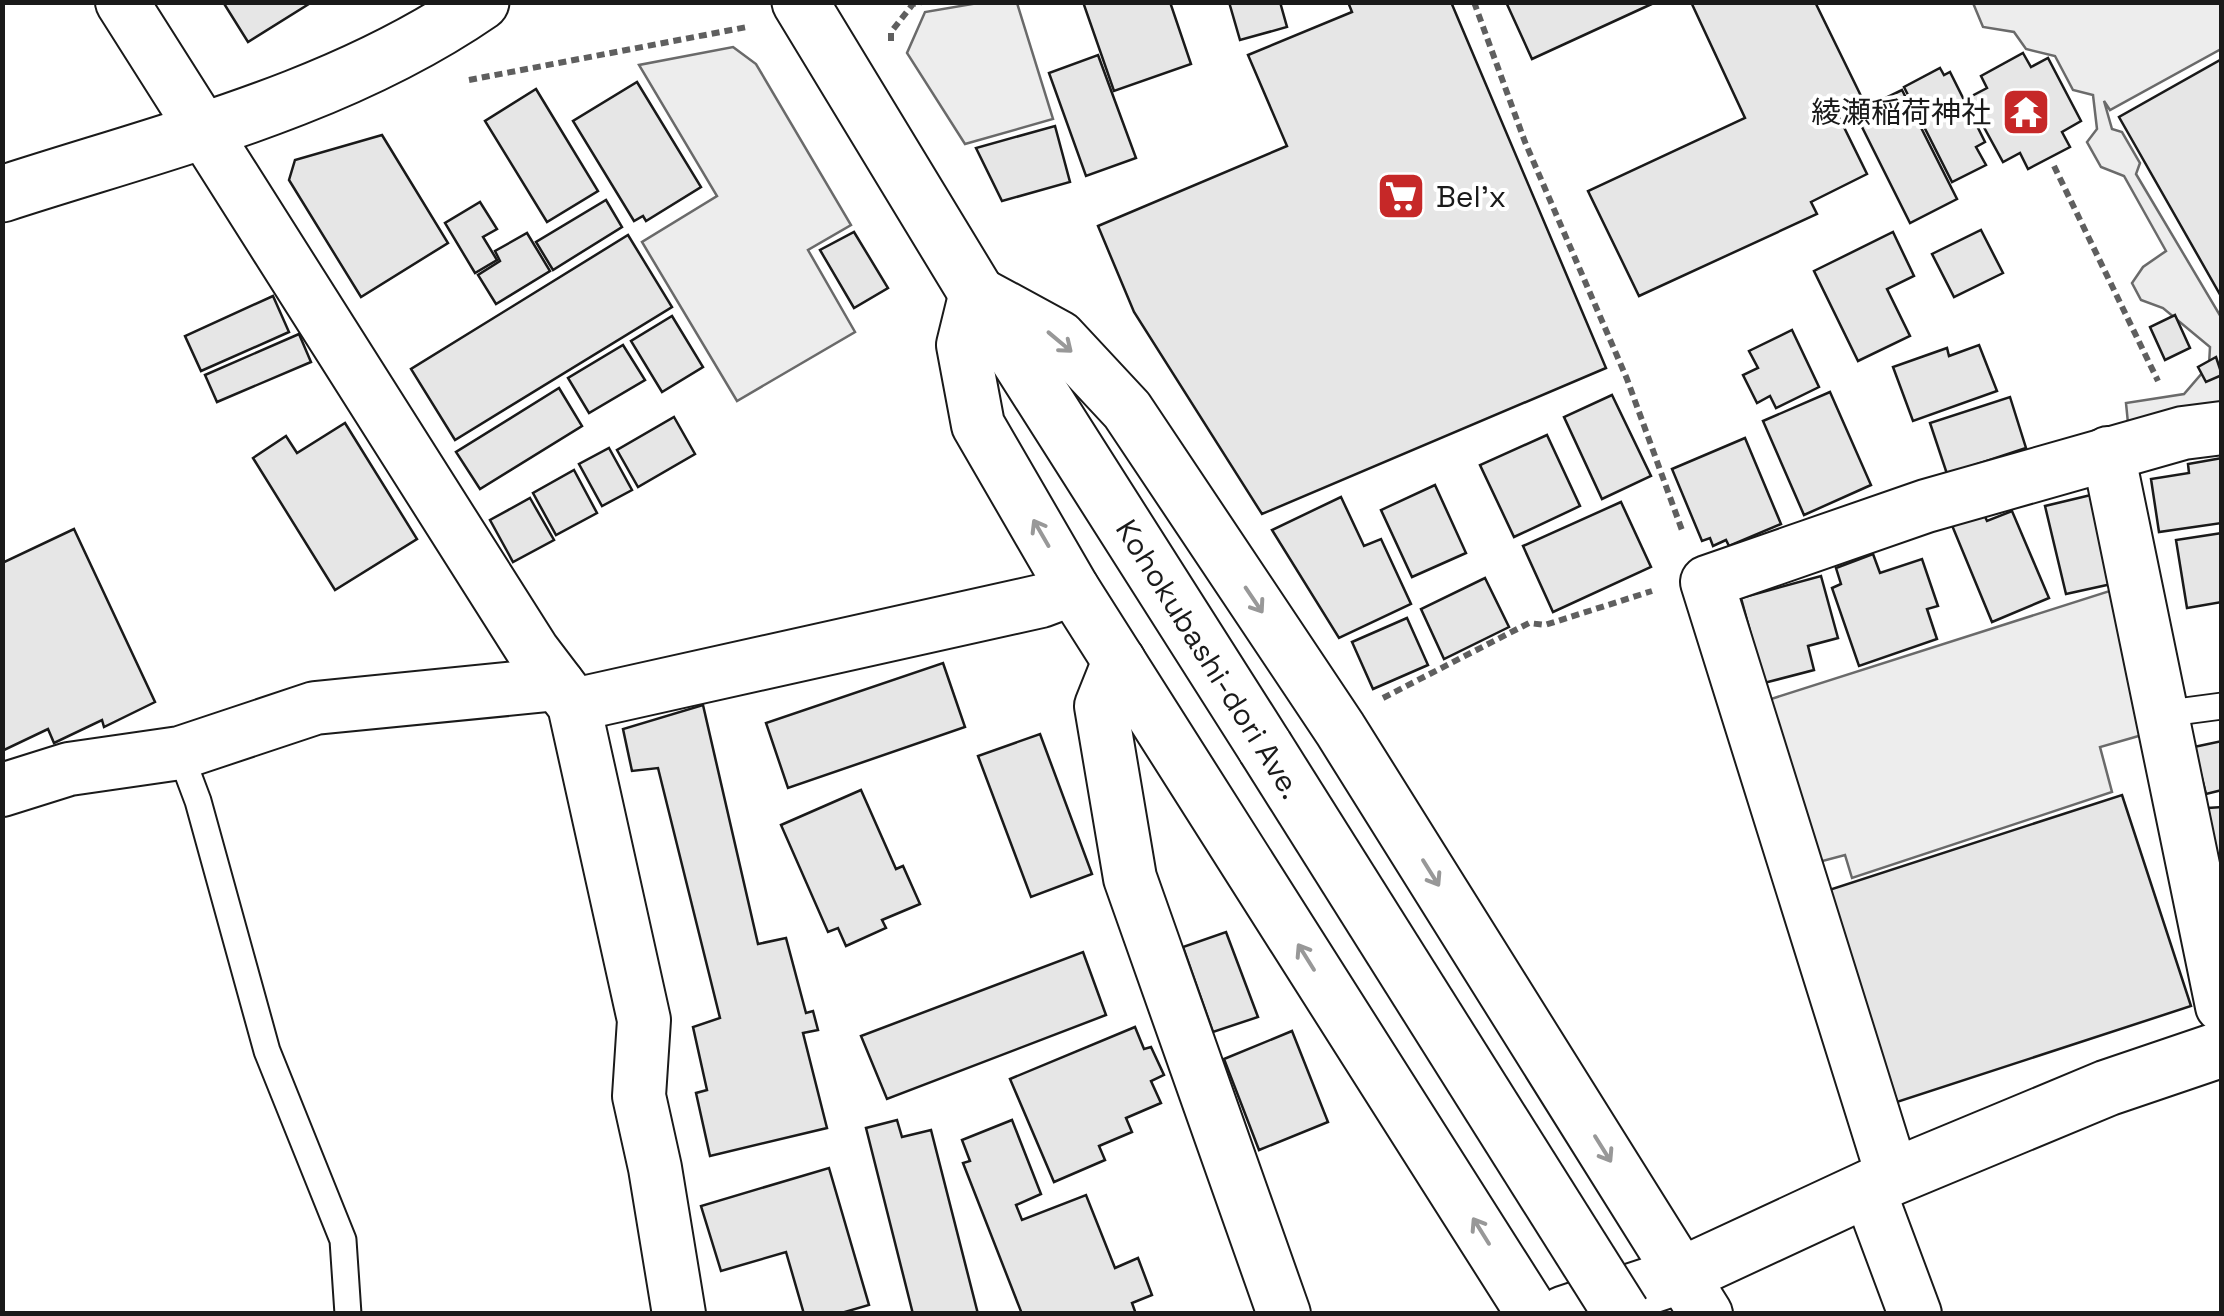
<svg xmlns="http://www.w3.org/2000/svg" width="2224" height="1316" viewBox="0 0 2224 1316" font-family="'Space Grotesk','Noto Sans JP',sans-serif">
<rect width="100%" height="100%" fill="#fff"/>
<g fill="#ededed" stroke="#6a6a6a" stroke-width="2.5">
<polygon points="978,3 1017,3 1053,119 965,144 907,53 925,12"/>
<polygon points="1973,3 2221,3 2221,49 2110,110 2104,101 2112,129 2122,132 2140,163 2136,174 2221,317 2221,411 2128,423 2126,403 2184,394 2209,365 2210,347 2163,308 2141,300 2132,283 2143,267 2166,251 2124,176 2101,167 2087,142 2097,129 2093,95 2073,90 2055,56 2026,49 2014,32 1983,27"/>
<polygon points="733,47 756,64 851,225 808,250 855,332 737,401 642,242 717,196 639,65"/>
<polygon points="2122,587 2149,733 2100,747 2112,792 1852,878 1845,855 1815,863 1768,700"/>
</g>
<g fill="#e6e6e6" stroke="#1a1a1a" stroke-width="2.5">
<polygon points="223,2 312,2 248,42"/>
<polygon points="1083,2 1170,2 1191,64 1114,91"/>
<polygon points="1229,2 1280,2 1287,27 1240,40"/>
<polygon points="1348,2 1451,2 1606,368 1262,514 1134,312 1098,226 1287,146 1248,55 1352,12"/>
<polygon points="1506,2 1656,2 1532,59"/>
<polygon points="1691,2 1815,2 1862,98 1837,113 1867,174 1811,202 1817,214 1639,296 1588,191 1745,118"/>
<polygon points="2023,53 2031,67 2048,58 2081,121 2062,132 2070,147 2028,169 2020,153 2003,162 1968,98 1987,88 1981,76"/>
<polygon points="1098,55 1136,158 1086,176 1049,73"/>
<polygon points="2222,59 2222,298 2119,117"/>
<polygon points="1940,68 1944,75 1950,72 1985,142 1976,147 1986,165 1952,182 1904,87"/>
<polygon points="637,82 701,187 646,221 643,216 634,221 573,121"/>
<polygon points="536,89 598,191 547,222 485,121"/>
<polygon points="1902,90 1957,199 1910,223 1858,119 1873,104"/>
<polygon points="1055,126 1070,182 1002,201 976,148"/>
<polygon points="382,135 448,243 361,297 289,180 295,160"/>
<polygon points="606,200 622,227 553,270 536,242"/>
<polygon points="480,202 497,229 483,237 497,260 475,273 445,223"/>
<polygon points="1981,230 2003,273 1954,297 1932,254"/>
<polygon points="854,232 888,288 854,308 820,250"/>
<polygon points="1893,232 1914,276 1887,289 1910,336 1858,361 1814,271"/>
<polygon points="527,233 550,271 496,304 478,275 500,261 495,251"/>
<polygon points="628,235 672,307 455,440 411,369"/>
<polygon points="273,296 289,332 201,371 185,336"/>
<polygon points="2175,315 2190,348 2165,360 2150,327"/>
<polygon points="672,316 703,367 662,392 631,341"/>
<polygon points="1792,330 1819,387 1776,408 1770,396 1757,403 1743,375 1758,368 1749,351"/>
<polygon points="299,334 311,362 217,402 205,375"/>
<polygon points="623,345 645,380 589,413 568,378"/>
<polygon points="1979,345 1997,391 1913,421 1893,367 1947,348 1949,356"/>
<polygon points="2216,357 2222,375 2206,382 2198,367"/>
<polygon points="559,388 582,426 480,489 456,452"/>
<polygon points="1830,392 1871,485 1804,515 1763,421"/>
<polygon points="1612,395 1651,476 1602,499 1564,417"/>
<polygon points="2010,397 2026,448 1947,474 1930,423"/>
<polygon points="674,417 695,454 638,487 617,450"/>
<polygon points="345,423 417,539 335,590 253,458 286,436 297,453"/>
<polygon points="1547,435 1580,506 1514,537 1480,465"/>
<polygon points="1745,438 1781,524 1729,546 1726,540 1713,546 1710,538 1702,541 1672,469"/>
<polygon points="609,448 632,490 602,506 579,464"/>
<polygon points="2222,458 2222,523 2159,532 2151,479 2189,473 2188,464"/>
<polygon points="574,470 597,513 556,535 533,493"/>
<polygon points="1435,485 1466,553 1412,577 1381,510"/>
<polygon points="2095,494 2116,583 2066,594 2045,506"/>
<polygon points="1341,497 1364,546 1381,539 1411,604 1339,638 1272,530"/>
<polygon points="530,498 554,540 513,562 490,520"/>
<polygon points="1621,502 1651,567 1553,612 1523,546"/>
<polygon points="1982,510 1987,521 2012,511 2049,598 1992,622 1951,523"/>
<polygon points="74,529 155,702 104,727 102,720 54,743 48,729 2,751 2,563"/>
<polygon points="2222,533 2222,602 2187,608 2176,540"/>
<polygon points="1873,554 1880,573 1922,559 1938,606 1927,609 1937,639 1859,666 1832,588 1841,584 1836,568"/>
<polygon points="1821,576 1838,638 1808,646 1814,670 1764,683 1741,598"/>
<polygon points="1485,578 1509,627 1444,659 1421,609"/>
<polygon points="1407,618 1428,665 1373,689 1352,642"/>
<polygon points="943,663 965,727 788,788 766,723"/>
<polygon points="703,705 758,944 786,938 806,1013 813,1011 818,1030 803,1033 827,1128 710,1156 696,1093 707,1090 693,1027 720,1018 658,768 632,771 623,729"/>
<polygon points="1040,734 1092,874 1031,897 978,756"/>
<polygon points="2222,741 2222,790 2206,794 2194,747"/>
<polygon points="861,790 896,869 903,866 920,904 882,920 886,928 846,946 838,928 828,932 781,825"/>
<polygon points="2122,795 2191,1006 1897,1102 1829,890"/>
<polygon points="2222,807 2222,857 2212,858 2208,808"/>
<polygon points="1226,932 1258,1017 1213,1032 1183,947"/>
<polygon points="1083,952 1106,1015 887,1099 861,1036"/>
<polygon points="1135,1027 1144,1049 1151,1047 1164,1075 1151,1081 1161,1103 1126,1118 1132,1132 1099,1146 1105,1160 1054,1182 1010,1079"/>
<polygon points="1292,1031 1328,1122 1259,1150 1224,1059"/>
<polygon points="897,1120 902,1137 931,1130 978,1314 913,1314 866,1128"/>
<polygon points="1012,1120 1041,1194 1016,1205 1022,1220 1086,1195 1115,1268 1138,1258 1152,1295 1132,1303 1136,1314 1022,1314 963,1163 970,1161 962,1140"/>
<polygon points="829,1168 869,1305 838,1314 804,1314 786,1252 721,1271 701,1206"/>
</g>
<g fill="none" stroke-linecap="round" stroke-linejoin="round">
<g stroke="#1a1a1a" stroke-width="29">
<g id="lane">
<polyline points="2162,714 2222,706"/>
<polyline points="180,753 198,801 267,1051 343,1240 348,1314"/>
</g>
</g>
<g stroke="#1a1a1a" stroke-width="56">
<g id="street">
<polyline points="122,2 533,651 574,705 644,1020 639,1096 655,1168 679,1314"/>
<polyline points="2108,453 2222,1006"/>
<polyline points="1119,661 1101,706 1130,878 1284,1314"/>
<polyline points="574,705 1041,601 1073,589"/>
<polyline points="2,790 69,769 180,753 315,708 558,684"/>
<polyline points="1893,1177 1707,582 1926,506 2183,433 2222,428"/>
<polyline points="1868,1188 1915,1314"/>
<polyline points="1533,1314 1073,589 978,425 963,345 976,292 1059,337 1127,410 1340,729 1706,1314"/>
</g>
</g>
<g stroke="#1a1a1a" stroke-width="59">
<g id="secondary">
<polyline points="800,2 976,292 1265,747"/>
<path d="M2 194C165 141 339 100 481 2"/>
<polyline points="1564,1314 1682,1275 1893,1177 2107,1088 2222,1049"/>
</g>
</g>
<g stroke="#5f5f5f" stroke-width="6" stroke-dasharray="8 5" stroke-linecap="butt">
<polyline points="1474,2 1525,142 1627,379 1683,533"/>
<polyline points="891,41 891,32 913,4 922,2"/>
<polyline points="469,80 747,27"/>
<polyline points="2054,166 2158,381"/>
<polyline points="1383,698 1529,623 1545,625 1652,591"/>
</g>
<use href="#lane" stroke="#fff" stroke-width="25"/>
<use href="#street" stroke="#fff" stroke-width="52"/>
<use href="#secondary" stroke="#fff" stroke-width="55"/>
<g stroke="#1a1a1a" stroke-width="59" stroke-linecap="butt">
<polyline id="secondary-bridge" points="1265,747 1622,1314"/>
</g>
<use href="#secondary-bridge" stroke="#fff" stroke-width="55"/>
</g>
<defs><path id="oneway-shaft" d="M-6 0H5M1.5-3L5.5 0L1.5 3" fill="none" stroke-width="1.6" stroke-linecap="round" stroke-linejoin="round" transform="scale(2.5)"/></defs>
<g stroke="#989898">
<use href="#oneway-shaft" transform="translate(1060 342) rotate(40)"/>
<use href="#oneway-shaft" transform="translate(1041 533) rotate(-120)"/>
<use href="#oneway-shaft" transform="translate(1254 600) rotate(56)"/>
<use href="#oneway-shaft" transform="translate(1431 873) rotate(58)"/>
<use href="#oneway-shaft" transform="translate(1306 957) rotate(-122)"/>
<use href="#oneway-shaft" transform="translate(1603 1149) rotate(58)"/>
<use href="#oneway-shaft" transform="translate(1481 1231) rotate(-122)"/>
</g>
<defs>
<g id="temple-square" transform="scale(2.5)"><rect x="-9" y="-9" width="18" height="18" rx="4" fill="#c62828" stroke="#fff"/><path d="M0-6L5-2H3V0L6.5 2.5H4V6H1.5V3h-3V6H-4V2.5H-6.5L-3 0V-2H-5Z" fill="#fff"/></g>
<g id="supermarket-square" transform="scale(2.5)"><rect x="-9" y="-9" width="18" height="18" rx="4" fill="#c62828" stroke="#fff"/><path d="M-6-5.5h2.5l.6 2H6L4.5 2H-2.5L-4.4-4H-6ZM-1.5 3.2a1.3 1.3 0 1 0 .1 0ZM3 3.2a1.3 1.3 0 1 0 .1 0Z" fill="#fff"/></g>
</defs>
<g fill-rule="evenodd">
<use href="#temple-square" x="2026" y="112"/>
<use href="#supermarket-square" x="1401" y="196"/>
</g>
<g text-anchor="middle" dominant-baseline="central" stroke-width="8" stroke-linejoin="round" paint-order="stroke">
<g font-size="30" fill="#1a1a1a" stroke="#fff" text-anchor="end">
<text x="1991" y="112">綾瀬稲荷神社</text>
<text x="1436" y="196" text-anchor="start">Bel'x</text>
</g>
<g font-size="30" fill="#1a1a1a" stroke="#fff">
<text transform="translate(1209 659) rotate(58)">Kohokubashi-dori Ave.</text>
</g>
</g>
<rect width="2224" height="1316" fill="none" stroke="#1a1a1a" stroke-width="10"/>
</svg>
